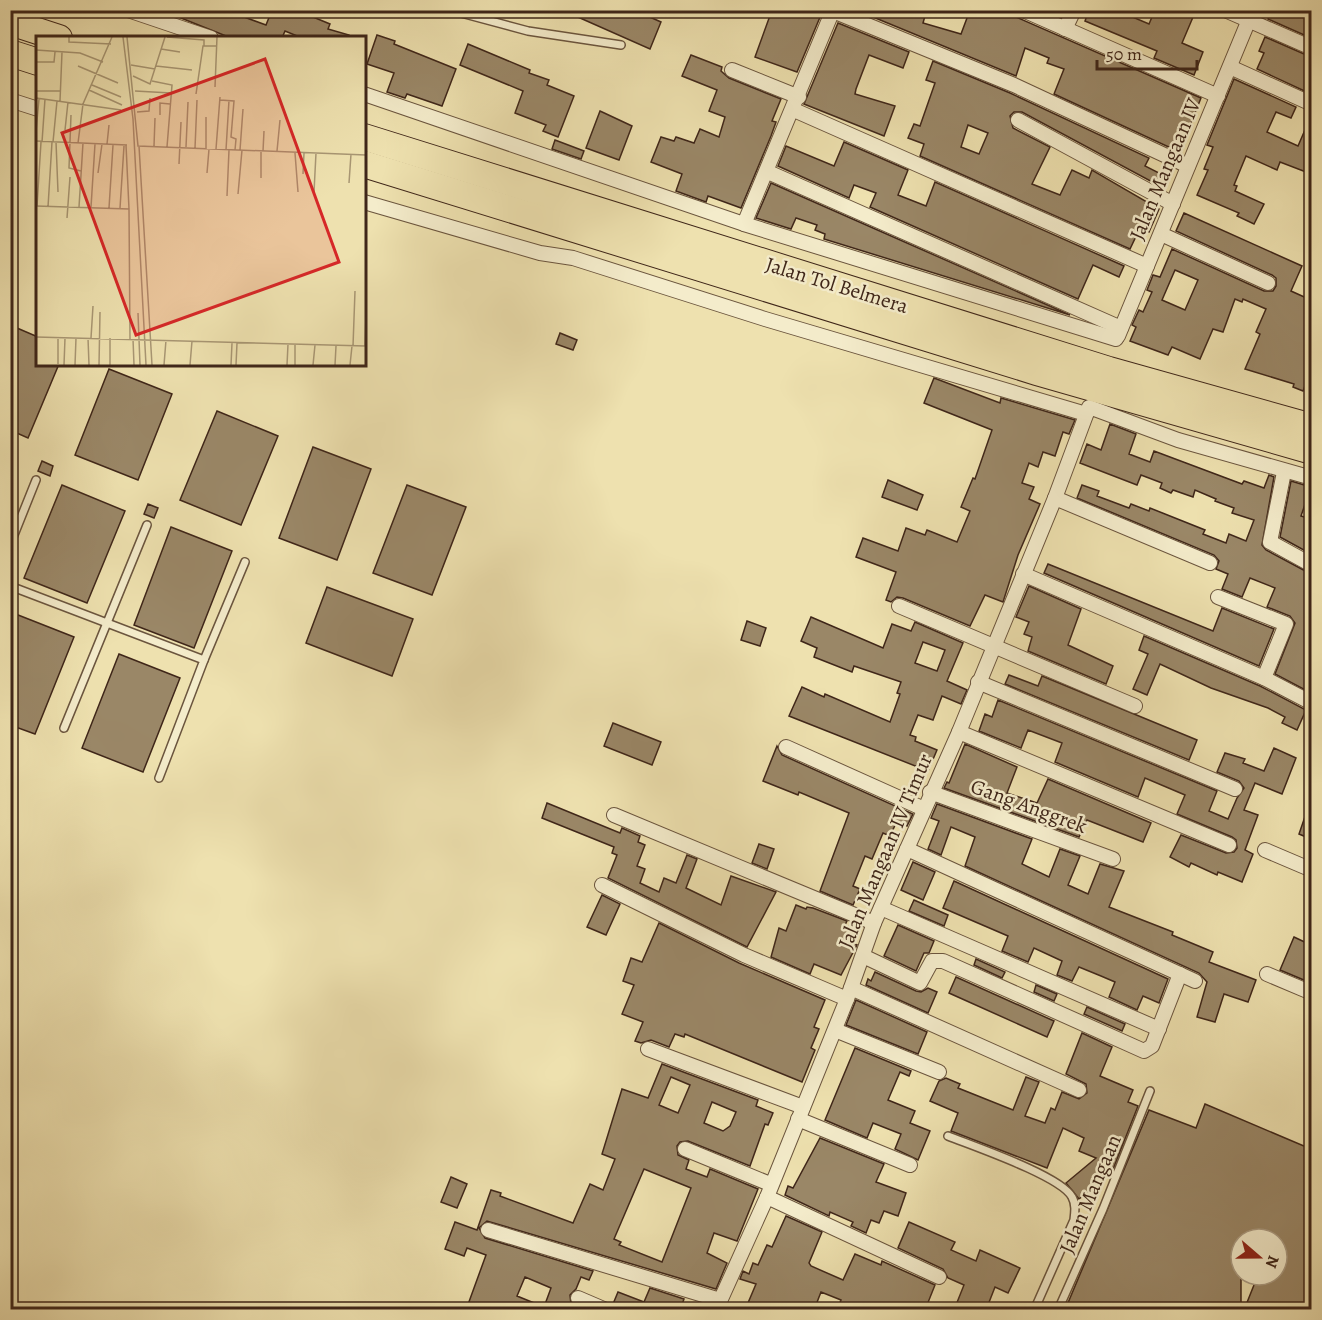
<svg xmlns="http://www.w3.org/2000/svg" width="1322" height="1320" viewBox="0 0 1322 1320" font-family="Alegreya,serif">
<rect width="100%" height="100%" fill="#eee1af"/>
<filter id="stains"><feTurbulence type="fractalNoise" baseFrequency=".00333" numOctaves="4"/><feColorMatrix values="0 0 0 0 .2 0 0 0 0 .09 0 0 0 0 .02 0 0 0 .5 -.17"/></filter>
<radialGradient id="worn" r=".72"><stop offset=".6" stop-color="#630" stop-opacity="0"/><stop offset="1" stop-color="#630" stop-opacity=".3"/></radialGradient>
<g fill="#9a8767" stroke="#3f2619" stroke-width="1.5" fill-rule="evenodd">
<polygon points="161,10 225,10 266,25 272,10 296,10 330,24 328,29 349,35 349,38 302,38 285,31 282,38 231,38"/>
<polygon points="562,10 634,10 661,22 650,49"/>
<polygon points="772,10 823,10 797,72 755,57"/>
<polygon points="856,10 910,10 925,16 923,23 961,34 970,10 1000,10 1201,98 1189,128 1183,125 1173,149 1054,94 1064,69 1047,63 1049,58 1025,48 1016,76"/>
<polygon points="1089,10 1116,10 1149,24 1155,10 1196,10 1182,43 1203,52 1194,75 1154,58 1157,51 1085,21"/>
<polygon points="1271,10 1311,10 1311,38 1268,19"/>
<polygon points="838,23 909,52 903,68 869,55 856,89 855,94 895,106 884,136 804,104"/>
<polygon points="377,35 395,41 394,44 456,69 442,106 407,94 405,98 387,92 394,73 367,64"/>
<polygon points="1265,37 1311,57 1311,94 1257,69 1264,53 1259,51"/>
<polygon points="468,44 530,70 529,73 549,80 547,85 574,96 558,137 543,131 546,125 515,113 523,91 460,65"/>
<polygon points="691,55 722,67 721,71 729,78 781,99 772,121 776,122 771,136 741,208 708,196 706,202 676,191 682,174 651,162 661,137 674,141 676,137 694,143 700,129 719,137 725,117 709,111 717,90 682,76"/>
<path d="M933 61 1010 93 1149 158 1145 166 1161 174 1156 184 1022 112H1014L1010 116 1013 128 1050 147 1032 184 1060 195 1072 170 1089 178 1092 170 1159 209 1149 232 1140 228 1130 249 920 156 924 144 908 138 914 124 920 126 935 83 926 80ZM968 125 988 133 979 154 961 147Z"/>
<polygon points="1234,79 1296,107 1291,118 1276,112 1267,132 1298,146 1311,116 1311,158 1306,172 1280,162 1277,170 1246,156 1234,185 1237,186 1235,191 1264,204 1254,224 1237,216 1239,213 1197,195 1208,170 1204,169 1213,147 1207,145"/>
<polygon points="600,111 632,126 619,160 586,148"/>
<polygon points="555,140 584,151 581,159 552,149"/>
<polygon points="844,142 908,170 898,195 926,206 935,182 1124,266 1119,277 1093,265 1078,299 870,207 876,193 854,185 849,198 778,166 786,146 834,166"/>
<polygon points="771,183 1070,315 824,239 825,234 815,230 817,225 796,218 791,229 756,218"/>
<path d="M1184 213 1302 266 1291 291 1311 300V388L1305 386 1303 391 1293 387 1294 384 1245 369 1260 334 1256 332 1266 309 1243 299 1242 302 1235 299 1223 332 1213 329 1200 359 1172 347 1168 355 1130 341 1136 327 1132 325 1139 310 1143 312 1152 292 1147 290 1153 275 1160 277 1172 249 1264 291H1273L1276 286V278L1272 275 1176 231ZM1175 270 1198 280 1185 310 1162 300Z"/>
<polygon points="10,325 38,337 38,364 59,364 28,438 10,430"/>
<polygon points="560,333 577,340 573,350 556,344"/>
<polygon points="109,369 172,394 138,480 75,455"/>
<polygon points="934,378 1000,403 1001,398 1075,420 1069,434 1063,432 1055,456 1043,452 1038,467 1029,463 1022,483 1034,487 1029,499 1040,504 1018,555 1003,602 985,595 970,626 903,598 897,597 891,602 886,600 896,572 856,557 863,538 898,551 906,528 925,535 927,530 957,542 970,511 961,507 973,478 975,479 992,430 924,403"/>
<polygon points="217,411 278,436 241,525 180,500"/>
<polygon points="1110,424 1136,434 1129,454 1150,462 1154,451 1242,484 1244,481 1264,488 1269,475 1274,477 1262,545 1266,550 1311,574 1311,641 1306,657 1311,658 1311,693 1275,674 1295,623 1290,616 1267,607 1275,588 1250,578 1242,597 1222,589 1228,574 1216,569 1219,561 1214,555 1077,498 1082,485 1099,491 1097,496 1129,508 1131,504 1149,511 1150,508 1205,530 1203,534 1226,543 1229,534 1246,541 1254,520 1232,513 1234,508 1215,501 1216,499 1195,490 1193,497 1173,490 1171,493 1160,488 1162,483 1141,475 1137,485 1080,463 1087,444 1101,450"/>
<polygon points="313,447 371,469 337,560 279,538"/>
<polygon points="42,461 53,466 50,476 38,471"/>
<polygon points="888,480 923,495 917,510 882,497"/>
<polygon points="1291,481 1311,487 1301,516 1311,519 1306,539 1311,541 1311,554 1280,537"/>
<polygon points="62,485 125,511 87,603 24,578"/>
<polygon points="407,485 466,507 432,595 373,573"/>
<polygon points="148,504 158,508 154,518 144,514"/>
<polygon points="171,527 232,551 194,648 134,625"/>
<polygon points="1048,564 1213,631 1222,608 1274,629 1259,666 1044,573"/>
<polygon points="1029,586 1081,609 1068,645 1113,666 1106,684 1028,651 1032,637 1024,634 1029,622 1016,617"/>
<polygon points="327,587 413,619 392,676 306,643"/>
<polygon points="13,613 74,637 35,734 10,725 10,620"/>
<path d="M811 617 883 648 892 624 911 631 915 622 963 643 947 681 967 690 961 704 942 696 933 720 918 715 910 735 916 737 915 741 937 750 928 771 789 716 802 687 824 697 825 694 890 722 900 694 897 693 901 682 854 666 852 672 814 657 817 648 801 641ZM923 642 945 650 937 671 915 663Z"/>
<polygon points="747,621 766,628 760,646 741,640"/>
<polygon points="1144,636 1260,686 1306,710 1297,730 1282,723 1285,717 1268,708 1211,688 1160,664 1147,695 1133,689 1148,654 1139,650"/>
<polygon points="119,654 180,678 143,772 82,748"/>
<polygon points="1009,675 1038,686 1042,676 1197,740 1189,760 1005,684"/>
<polygon points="998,700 1217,791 1209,811 1228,819 1237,798 1244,788 1239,781 1217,772 1225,753 1245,759 1243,763 1264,771 1274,748 1296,758 1282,794 1255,783 1244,810 1258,815 1245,850 1253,854 1242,882 1218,872 1217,875 1191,863 1189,867 1170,857 1181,835 1226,853 1234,852 1237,848 1236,840 1232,837 1177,814 1185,795 1145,778 1138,797 1055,762 1062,743 1028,730 1021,748 979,731 985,714 992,717"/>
<polygon points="613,723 661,742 652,765 604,746"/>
<polygon points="965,744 1017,767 1007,793 1037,803 1048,779 1151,823 1143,842 1087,820 1079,837 944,788 947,782 949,783"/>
<polygon points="777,746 782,755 913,814 907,826 897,821 890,836 883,833 872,859 865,856 853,886 860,889 853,905 820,891 849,813 799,792 798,795 763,781"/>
<polygon points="1310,802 1311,802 1311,839 1299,834"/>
<polygon points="547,803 620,833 622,828 640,836 638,842 645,845 637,866 645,869 640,883 659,892 664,878 676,883 687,855 697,859 686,888 721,905 731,876 776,892 747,947 608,878 617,855 612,853 614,847 542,818"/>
<polygon points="937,804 1032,839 1022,864 1049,877 1060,849 1080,856 1068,885 1088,894 1100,864 1124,871 1109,907 1173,932 1172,935 1213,952 1209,962 1256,980 1248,1002 1224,994 1215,1022 1197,1017 1207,982 1199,973 965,866 975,837 951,827 941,855 928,849 939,821 931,818"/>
<polygon points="759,844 774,849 767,869 752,863"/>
<polygon points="913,862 935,872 923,900 901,890"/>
<polygon points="954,881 1168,979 1159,1003 1143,996 1137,1010 1109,997 1115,982 1101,976 1079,967 1072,981 1057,975 1062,961 1034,948 1028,962 1002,951 1008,936 943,908"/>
<polygon points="602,895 620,904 606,935 587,927"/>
<polygon points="914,900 948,915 944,926 909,911"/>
<polygon points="796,905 806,909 807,907 813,908 847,921 845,925 850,927 844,940 857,945 841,975 814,964 810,974 771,957 779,928 786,931"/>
<polygon points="659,923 739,963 825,1000 814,1027 819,1029 811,1048 815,1050 802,1082 685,1034 684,1037 675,1034 669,1047 651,1040 641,1043 635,1041 643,1022 622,1014 634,985 623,981 631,958 642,962"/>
<polygon points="898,925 934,941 929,953 924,953 916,971 884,956"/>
<polygon points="1294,937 1311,945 1311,983 1280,970"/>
<polygon points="976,959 1005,972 1002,978 974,965"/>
<polygon points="875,972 916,991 921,992 928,988 937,992 928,1013 866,985 868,979 871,981"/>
<polygon points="956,977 1054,1021 1047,1037 949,993"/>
<polygon points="1036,985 1057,994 1054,1001 1034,992"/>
<polygon points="856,1000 927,1032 918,1054 846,1025"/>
<polygon points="1087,1007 1125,1024 1122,1031 1084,1014"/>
<polygon points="1082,1033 1112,1047 1100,1076 1133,1090 1128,1102 1138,1106 1112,1172 1079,1199 1066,1183 1096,1158 1079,1151 1084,1138 1063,1128 1047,1168 951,1131 958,1113 930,1101 939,1081 946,1078 960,1084 958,1088 1013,1110 1026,1077 1039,1082 1025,1116 1045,1123 1051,1108 1055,1110 1062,1092 1079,1099 1087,1093 1086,1084 1066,1074"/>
<polygon points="855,1048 911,1071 909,1076 900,1072 888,1100 915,1111 910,1123 930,1131 918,1160 895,1149 901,1134 873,1123 867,1138 825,1120"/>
<path d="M662 1064 758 1100 756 1106 773 1113 768 1125 765 1124 750 1166 688 1141 680 1142 677 1146 678 1155 689 1160 686 1169 707 1177 710 1169 758 1189 737 1241 714 1233 707 1253 727 1263 716 1289 487 1221 479 1228 485 1238 593 1271 589 1280 581 1277 576 1289 570 1295 571 1304 582 1310H466L486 1255 467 1248 464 1256 445 1249 455 1222 477 1230 491 1190 501 1193 500 1196 573 1223 590 1184 603 1190 615 1159 602 1154 622 1089 648 1098ZM671 1077 690 1085 678 1113 659 1105ZM712 1102 736 1112 730 1126 723 1131 704 1123ZM644 1169 691 1188 662 1262 619 1245 621 1242 614 1239ZM525 1277 551 1288 544 1307 517 1296Z"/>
<polygon points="1205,1104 1311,1149 1311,1310 1244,1310 1258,1275 1277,1275 1277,1239 1241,1239 1241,1310 1065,1310 1149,1110 1196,1128"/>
<polygon points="820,1138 884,1164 876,1182 906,1193 898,1216 884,1211 879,1223 871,1220 866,1233 851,1226 853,1222 830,1212 829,1216 785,1195 788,1186 793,1188"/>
<polygon points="451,1177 467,1184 457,1208 441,1202"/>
<polygon points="786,1216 822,1232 809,1263 811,1266 843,1280 855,1254 881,1265 882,1261 935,1285 925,1310 837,1310 841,1300 821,1292 814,1310 751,1310 752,1305 748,1303 756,1284 740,1279 743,1271 749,1274 753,1263 758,1265 767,1245 772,1247"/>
<polygon points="909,1222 955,1242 951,1250 976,1261 980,1250 1020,1268 1008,1293 995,1287 986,1310 954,1310 964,1285 948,1278 943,1269 898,1248"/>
<polygon points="650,1288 684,1299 680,1310 615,1310 613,1304 618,1292 644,1302"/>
</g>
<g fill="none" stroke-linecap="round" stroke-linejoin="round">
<g stroke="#6b553e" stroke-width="10">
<g id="lane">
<polyline points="450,10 528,31 621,45"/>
<polyline points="10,545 36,480"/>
<polyline points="10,586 204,660 159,778"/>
<polyline points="204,660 245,562"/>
<polyline points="64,728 147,525"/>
<path d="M948 1136C973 1146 1061 1176 1072 1197 1076 1204 1075 1212 1074 1220L1036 1306"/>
<polyline points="1023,1310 1036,1306 1046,1310"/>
<polyline points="1058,1310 1103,1209 1150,1091"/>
</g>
</g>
<g stroke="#6b553e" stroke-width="16">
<g id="street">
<polyline points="128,10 211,38"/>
<polyline points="1023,10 1218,96"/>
<polyline points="1225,10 1312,48"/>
<polyline points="833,11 1014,85 1188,166"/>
<polyline points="1065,29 1074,10"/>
<polyline points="1230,67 1312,104"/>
<polyline points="732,70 799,97"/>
<polyline points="364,94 744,224 833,10"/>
<polyline points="10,100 38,109"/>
<polyline points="794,110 1147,266"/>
<polyline points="1018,120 1173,204"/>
<polyline points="768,172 1121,328"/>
<polyline points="364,202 540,253 573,258 765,319 1086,414"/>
<polyline points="744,224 1116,339"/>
<polyline points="1161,234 1268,283"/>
<polyline points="1118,336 1253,10"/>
<polyline points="1284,472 1270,542 1312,565"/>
<polyline points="1055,498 1210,563"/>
<polyline points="1023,574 1264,678 1312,703"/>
<polyline points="1218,597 1286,624 1264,678"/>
<polyline points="899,606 1135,706"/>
<polyline points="978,682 1235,789"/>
<polyline points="959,732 1229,845"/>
<polyline points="786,747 924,809"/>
<polyline points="930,792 1113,859"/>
<polyline points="614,815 874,923"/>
<polyline points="907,849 1195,981"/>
<polyline points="1265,850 1312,870"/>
<polyline points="602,885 744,955 847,999"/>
<polyline points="881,908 1159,1029"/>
<polyline points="863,956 920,983 932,961 943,961 1144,1051 1152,1046 1180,974"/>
<polyline points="1267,974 1312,993"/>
<polyline points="851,988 1079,1090"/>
<polyline points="835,1030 939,1072"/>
<polyline points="648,1049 803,1107"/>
<polyline points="798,1119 910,1165"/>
<polyline points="685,1149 770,1184"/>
<polyline points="767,1197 939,1277"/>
<polyline points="488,1230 720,1300"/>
<polyline points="578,1298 606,1310"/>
<polyline points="716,1310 767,1197 847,999 874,923 959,732 1055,498 1089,407 1178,440 1312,478"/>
</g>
</g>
<g stroke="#3f2619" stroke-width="28">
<g id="highway">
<polyline points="10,22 59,38"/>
<polyline points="10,53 38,62"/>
<polyline points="364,137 1109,370 1312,427"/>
<polyline points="364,164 1037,372 1312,451"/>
</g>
</g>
<use href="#lane" stroke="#f4eccb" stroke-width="7"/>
<use href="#street" stroke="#f4eccb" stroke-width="14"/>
<use href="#highway" stroke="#eee1af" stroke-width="26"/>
</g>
<g text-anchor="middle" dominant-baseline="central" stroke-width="5" stroke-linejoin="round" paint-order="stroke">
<g font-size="21" fill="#3f2619" stroke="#f4eccb">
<text transform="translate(1165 169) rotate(-67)">Jalan Mangaan IV</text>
<text transform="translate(837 285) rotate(17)">Jalan Tol Belmera</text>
<text transform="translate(1029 806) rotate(20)">Gang Anggrek</text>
<text transform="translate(885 851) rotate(-67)">Jalan Mangaan IV Timur</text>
<text transform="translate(1090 1194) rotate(-67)">Jalan Mangaan</text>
</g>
</g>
<g transform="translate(36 36)">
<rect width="330" height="330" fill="#eee1af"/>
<path fill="none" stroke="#a89673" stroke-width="1.5" d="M33 1V6L75 8M87 1 97 83 110 329M91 1 102 110 330 119M131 1 168 4V10M125 13 144 16M0 14 44 17 67 26M0 26H18L19 16M95 29 119 33M42 30 82 47M120 30 156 34M97 40 114 48 129 1M116 45 136 49 131 111M56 49 85 61M179 51 181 1M53 54 86 69M0 55H24M99 55 135 57M160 58 167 10H181M0 62 85 74M184 64 198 65 195 101 200 103 199 114M24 65 26 16M101 76 113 75 114 62M35 79 33 132 45 135M124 79V67L134 68M29 94 32 66M0 95 3 63M0 105 91 109M6 106 9 63M17 106 21 65M20 106 22 156M42 107 47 68 76 1M71 108 73 89M90 109 93 173M103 110 116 329M118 110 119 82M150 111 152 66M159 112 161 64M170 113V81M180 113 184 61M190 114 193 64M204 114 207 73M227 115 228 95M241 115 244 84M259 117 262 156M143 128 145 86M62 137 66 108M171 137 173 113M267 138 268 117M225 142V115M313 147 315 118M278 156 280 117M202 158 206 114M191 160 193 114M0 170 93 173 94 303M1 170 5 106M12 171 16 106M43 171 47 107M55 171 59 108M73 172 77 109M84 172 88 110M31 182 34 141M102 277 104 329M0 301 330 310M52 302 53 329M55 302 57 270M97 303 98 329M317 310 319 255M329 310 330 279M22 328V301M28 329 29 302M39 329 40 302M63 329 64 276M74 329V302M128 329 130 304M154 329 156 305M195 329 196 307M200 329 201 307M251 329 252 308M259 329V308M277 329 279 309M299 329 300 310M314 329 316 310"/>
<path fill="#d62828" fill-opacity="0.15" stroke="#d62828" stroke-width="3" d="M229 23 303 226 100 299 26 97Z"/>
<rect width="330" height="330" fill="none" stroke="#3f2619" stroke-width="3"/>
</g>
<rect width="1322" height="1320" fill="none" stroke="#eee1af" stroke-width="36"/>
<rect x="12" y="12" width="1298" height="1296" fill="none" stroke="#3f2619" stroke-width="3"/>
<rect x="18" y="18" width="1286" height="1284" fill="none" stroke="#3f2619" stroke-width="1.5"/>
<g transform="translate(1259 1257) rotate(110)"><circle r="28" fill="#f4eccb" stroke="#ac9d84" stroke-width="1.5"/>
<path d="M0-4.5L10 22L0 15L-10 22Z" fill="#8f2418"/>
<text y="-9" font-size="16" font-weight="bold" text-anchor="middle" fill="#3f2619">N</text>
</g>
<path d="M1097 60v9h100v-9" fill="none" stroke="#3f2619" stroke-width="3"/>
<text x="1106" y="60" font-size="18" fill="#3f2619" stroke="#f4eccb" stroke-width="4.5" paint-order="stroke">50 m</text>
<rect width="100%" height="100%" filter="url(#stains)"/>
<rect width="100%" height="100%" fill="url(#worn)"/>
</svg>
